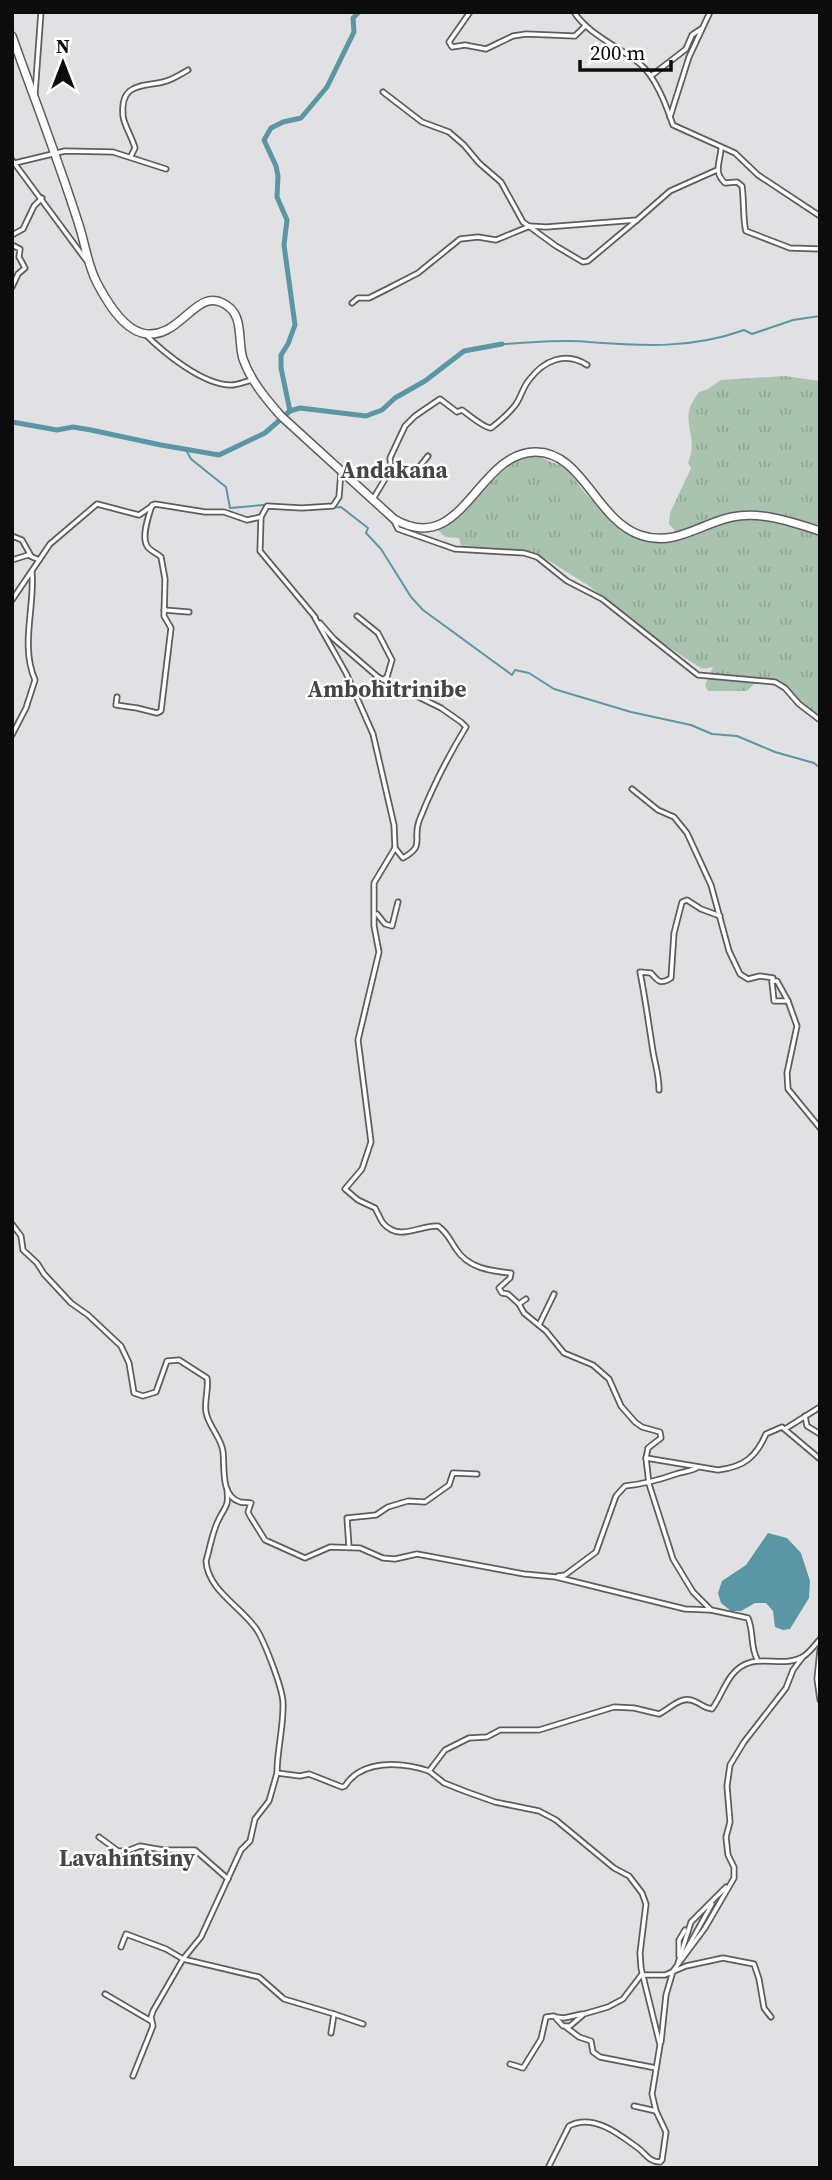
<svg xmlns="http://www.w3.org/2000/svg" width="832" height="2180" viewBox="0 0 832 2180" font-family="'Source Serif 4',serif">
<defs>
<pattern id="grass-tufts" width="24" height="20" patternUnits="userSpaceOnUse" patternTransform="scale(1.75)"><rect width="24" height="20" fill="#aac3ae"/><path d="M3 7l-1-3M5 7V3M7 7l1-3M15 17l-1-3M17 17v-4M19 17l1-3" fill="none" stroke="#91a694"/></pattern>
</defs>
<rect width="100%" height="100%" fill="#e1e1e4"/>
<path fill="url(#grass-tufts)" d="M785 376 820 381V714C799 709 794 689 776 680L766 684H754L747 691H708L705 685 713 667 702 669 647 633 589 586 546 559 533 555 462 549 459 538 445 537 436 528 465 507 506 468 520 458 535 455 566 468 585 493 625 532 659 543 675 542 676 532 669 524 670 513 691 468 688 463C698 440 684 426 690 407 692 402 696 396 699 392L708 389 721 380Z"/>
<polygon fill="#5b96a5" points="768,1533 787,1538 801,1553 810,1581 809,1598 790,1629 783,1630 775,1627 773,1611 766,1603 755,1603 741,1611 731,1611 721,1603 718,1593 722,1581 746,1565"/>
<g fill="none" stroke-linecap="round" stroke-linejoin="round">
<g stroke="#5b96a5" stroke-width="2">
<path d="M502 344C531 343 560 339 589 342 643 346 692 349 744 330L752 334 793 320 820 316"/>
<polyline points="186,450 191,459 226,487 230,508 263,505 266,508 300,510 341,507 368,528 366,533 381,549 411,597 423,610 512,675 515,670 529,673 554,689 631,712 691,725 712,734 737,736 775,752 814,763 820,768"/>
</g>
<g stroke="#5b96a5" stroke-width="5">
<polyline points="290,411 281,368 281,355 288,344 295,325 284,245 287,220 277,197 278,176 276,166 264,140 271,128 283,122 301,118 327,87 354,32 353,18 359,12"/>
<polyline points="12,422 57,430 73,427 91,430 161,445 219,455 265,433 290,411 300,408 366,416 382,410 395,398 425,381 464,351 502,344"/>
</g>
<g stroke="#5d5d60" stroke-width="7">
<g id="minor">
<polyline points="470,12 449,42 452,47 465,45 486,49 513,36 526,34 575,36 585,26"/>
<path d="M574 12C589 35 618 46 639 63 656 77 666 105 673 125L735 153 758 175 820 216"/>
<polyline points="651,76 686,49 692,35 701,29"/>
<polyline points="383,92 422,122 449,132 464,145 479,163 501,182 523,222 556,246 583,262 588,261 637,220"/>
<polyline points="35,94 41,12"/>
<polyline points="670,117 689,57 710,12"/>
<path d="M721 149C720 163 713 172 725 183L737 182 742 186C744 197 743 224 746 231L790 248 820 249"/>
<path d="M131 156 135 148C132 137 124 125 123 116 120 83 141 87 163 82 172 80 181 74 188 70"/>
<polyline points="12,160 86,260"/>
<polyline points="15,163 65,151 113,152 166,169"/>
<polyline points="12,235 23,229 34,206 42,198"/>
<polyline points="12,245 20,249 19,257 25,268 18,274 12,287"/>
<polyline points="352,303 358,298 369,298 385,290 418,273 460,239 478,237 496,240 530,226 546,227 637,220 670,191 717,170"/>
<path d="M145 334C164 353 203 385 231 385 238 385 246 381 253 380"/>
<polyline points="391,466 397,466 413,475 428,456"/>
<path d="M373 499 391 469 390 458 405 426 415 416 440 399 457 412 462 410C469 415 484 428 491 428 500 421 509 414 516 404 521 397 523 387 529 380 544 360 566 351 587 365"/>
<polyline points="394,521 398,529 455,549 524,553 537,557 567,581 602,599 698,675 775,682 785,688 799,704 820,720"/>
<polyline points="12,536 22,540 31,556"/>
<polyline points="12,560 28,555 39,560"/>
<polyline points="12,600 50,544 97,504 139,515 155,504 205,512 224,512 247,520 261,517"/>
<polyline points="164,610 189,612"/>
<polyline points="357,616 378,633 392,660 387,677 383,680"/>
<polyline points="315,617 260,551 261,517 267,506 302,508 333,506 339,497 341,471"/>
<path d="M315 618 346 673 373 734 394 825 395 848 374 883V926L379 952 358 1040 371 1142 362 1169 345 1189 358 1200 375 1208C378 1213 380 1219 383 1223 399 1242 419 1225 438 1226 447 1232 450 1240 456 1249 468 1268 490 1271 511 1273L510 1278 499 1288 502 1293 508 1294 519 1304 524 1313 546 1331 564 1353 593 1365 609 1379 621 1406 635 1422 642 1427 660 1432 661 1438 648 1448 646 1458 649 1484 673 1559 693 1592 711 1610 748 1618C754 1632 750 1646 757 1659"/>
<path d="M320 623 334 639 378 677 441 708 461 722 466 727C447 758 432 788 419 821 412 840 426 845 403 858L395 848"/>
<path d="M117 697 116 705 137 708 157 713 161 711 171 628 164 616 165 579 161 557C157 553 150 551 147 546 141 536 149 515 152 505"/>
<path d="M12 735 26 708 35 680C20 645 35 608 32 572"/>
<polyline points="632,789 658,810 674,817 687,833 711,885 729,951 740,974 748,979 760,976 773,978 772,981 777,981 788,1001 797,1026 787,1073 788,1089 820,1128"/>
<polyline points="377,914 385,924 392,926 398,902"/>
<polyline points="772,982 774,1001 788,1001"/>
<path d="M659 1090C659 1072 654 1062 652 1045 648 1020 645 997 640 972L651 973C658 981 660 985 671 978L674 933 682 902 687 900 701 909 720 916"/>
<path d="M12 1224 21 1236 23 1250 37 1263 44 1274 71 1303 88 1315 121 1346 129 1363 134 1393 143 1396 156 1392 167 1361 179 1360 207 1378C209 1389 204 1401 206 1412 208 1426 222 1438 223 1452 225 1467 220 1496 240 1502 244 1503 248 1502 251 1503L248 1512 250 1516 265 1540 305 1558 330 1547 360 1548 383 1558 395 1559 417 1554 524 1574 556 1577 685 1609 711 1610"/>
<polyline points="519,1304 526,1299"/>
<polyline points="539,1325 554,1294"/>
<polyline points="805,1416 807,1426 820,1434"/>
<polyline points="785,1429 820,1407"/>
<path d="M646 1458 718 1470C744 1467 756 1457 766 1434L782 1427 820 1459"/>
<path d="M227 1489C229 1509 225 1505 218 1521 212 1533 210 1548 206 1561 208 1591 242 1607 257 1630 265 1643 282 1687 283 1702 284 1726 277 1749 277 1773"/>
<polyline points="349,1547 347,1518 376,1515 388,1507 408,1501 425,1502 449,1485 453,1473 477,1474"/>
<path d="M558 1576 565 1575 596 1552 616 1496 625 1486C644 1484 659 1480 676 1474 684 1471 691 1472 698 1467"/>
<polyline points="820,1650 817,1679 820,1700"/>
<polyline points="99,1837 118,1851 127,1851 140,1846 163,1850 195,1850 228,1879"/>
<polyline points="121,1947 126,1934 166,1949 183,1959 259,1977 284,1999 334,2014 331,2033"/>
<polyline points="684,1954 712,1904"/>
<polyline points="679,1956 679,1940 685,1930"/>
<polyline points="678,1963 691,1922 726,1887"/>
<polyline points="644,1975 665,1975 686,1966 723,1958 754,1964 759,1979 764,2008 771,2017"/>
<polyline points="105,1994 151,2021"/>
<polyline points="334,2014 363,2024"/>
<polyline points="556,2017 564,2018 582,2014"/>
<polyline points="566,2027 579,2037 591,2041 593,2052 600,2057 656,2068"/>
<polyline points="661,2042 666,1995 673,1971 705,1928 734,1878 734,1867 728,1855 726,1837 730,1822 727,1786 730,1765 744,1742 786,1688 793,1670 802,1658"/>
<polyline points="510,2064 523,2068 541,2039 546,2017 554,2016 563,2026 570,2026 584,2014 608,2007 623,1999 642,1974"/>
<path d="M133 2076 153 2026 151 2017 153 2011 183 1959 201 1937 241 1850 250 1841 255 1819 269 1801 277 1773 300 1776 309 1774 342 1787 345 1786C362 1759 401 1762 429 1771"/>
<polyline points="634,2106 656,2111"/>
<path d="M548 2168 569 2126C593 2113 619 2134 638 2148 646 2154 649 2162 660 2162L662 2160 666 2132 656 2111 652 2094 660 2045 641 1968 640 1953 646 1904 642 1893 629 1876 614 1868 556 1820 539 1811 495 1802 467 1792 444 1783 429 1771 445 1750 469 1738 487 1737 500 1730H539L614 1707 634 1708 659 1714C671 1708 682 1694 696 1702 703 1705 704 1708 712 1709 720 1698 724 1685 732 1675 753 1648 781 1671 804 1656 810 1652 815 1645 820 1639"/>
</g>
</g>
<g stroke="#5d5d60" stroke-width="10">
<path id="primary" d="M12 36C34 98 58 159 78 222 85 242 87 264 97 283 106 300 122 328 142 333 182 343 197 279 230 308 243 319 238 344 243 359 251 381 266 399 281 416L394 519C463 559 476 453 535 452 582 451 596 520 640 535 675 547 699 524 732 517 761 511 792 522 820 531"/>
</g>
<use href="#minor" stroke="#fff" stroke-width="3.5"/>
<use href="#primary" stroke="#fff" stroke-width="7"/>
</g>
<g text-anchor="middle" dominant-baseline="central" stroke-width="5" stroke-linejoin="round" paint-order="stroke">
<g font-size="23" font-weight="bold" fill="#464648" stroke="#fff">
<text x="394" y="470">Andakana</text>
<text x="387" y="689">Ambohitrinibe</text>
<text x="127" y="1858">Lavahintsiny</text>
</g>
</g>
<rect width="832" height="2180" fill="none" stroke="#0c0c0d" stroke-width="28"/>
<g transform="translate(63 63)" stroke="#ffffff" stroke-width="5" paint-order="stroke">
<path d="M0-5L12 26L0 18L-12 26Z" fill="#0c0c0d"/>
<text y="-10" font-size="19" font-weight="bold" text-anchor="middle" fill="#0c0c0d">N</text>
</g>
<path d="M580 60v10h91v-10" fill="none" stroke="#0c0c0d" stroke-width="3.5"/>
<text x="590" y="60" font-size="21" fill="#0c0c0d" stroke="#ffffff" stroke-width="5" paint-order="stroke">200 m</text>
</svg>
